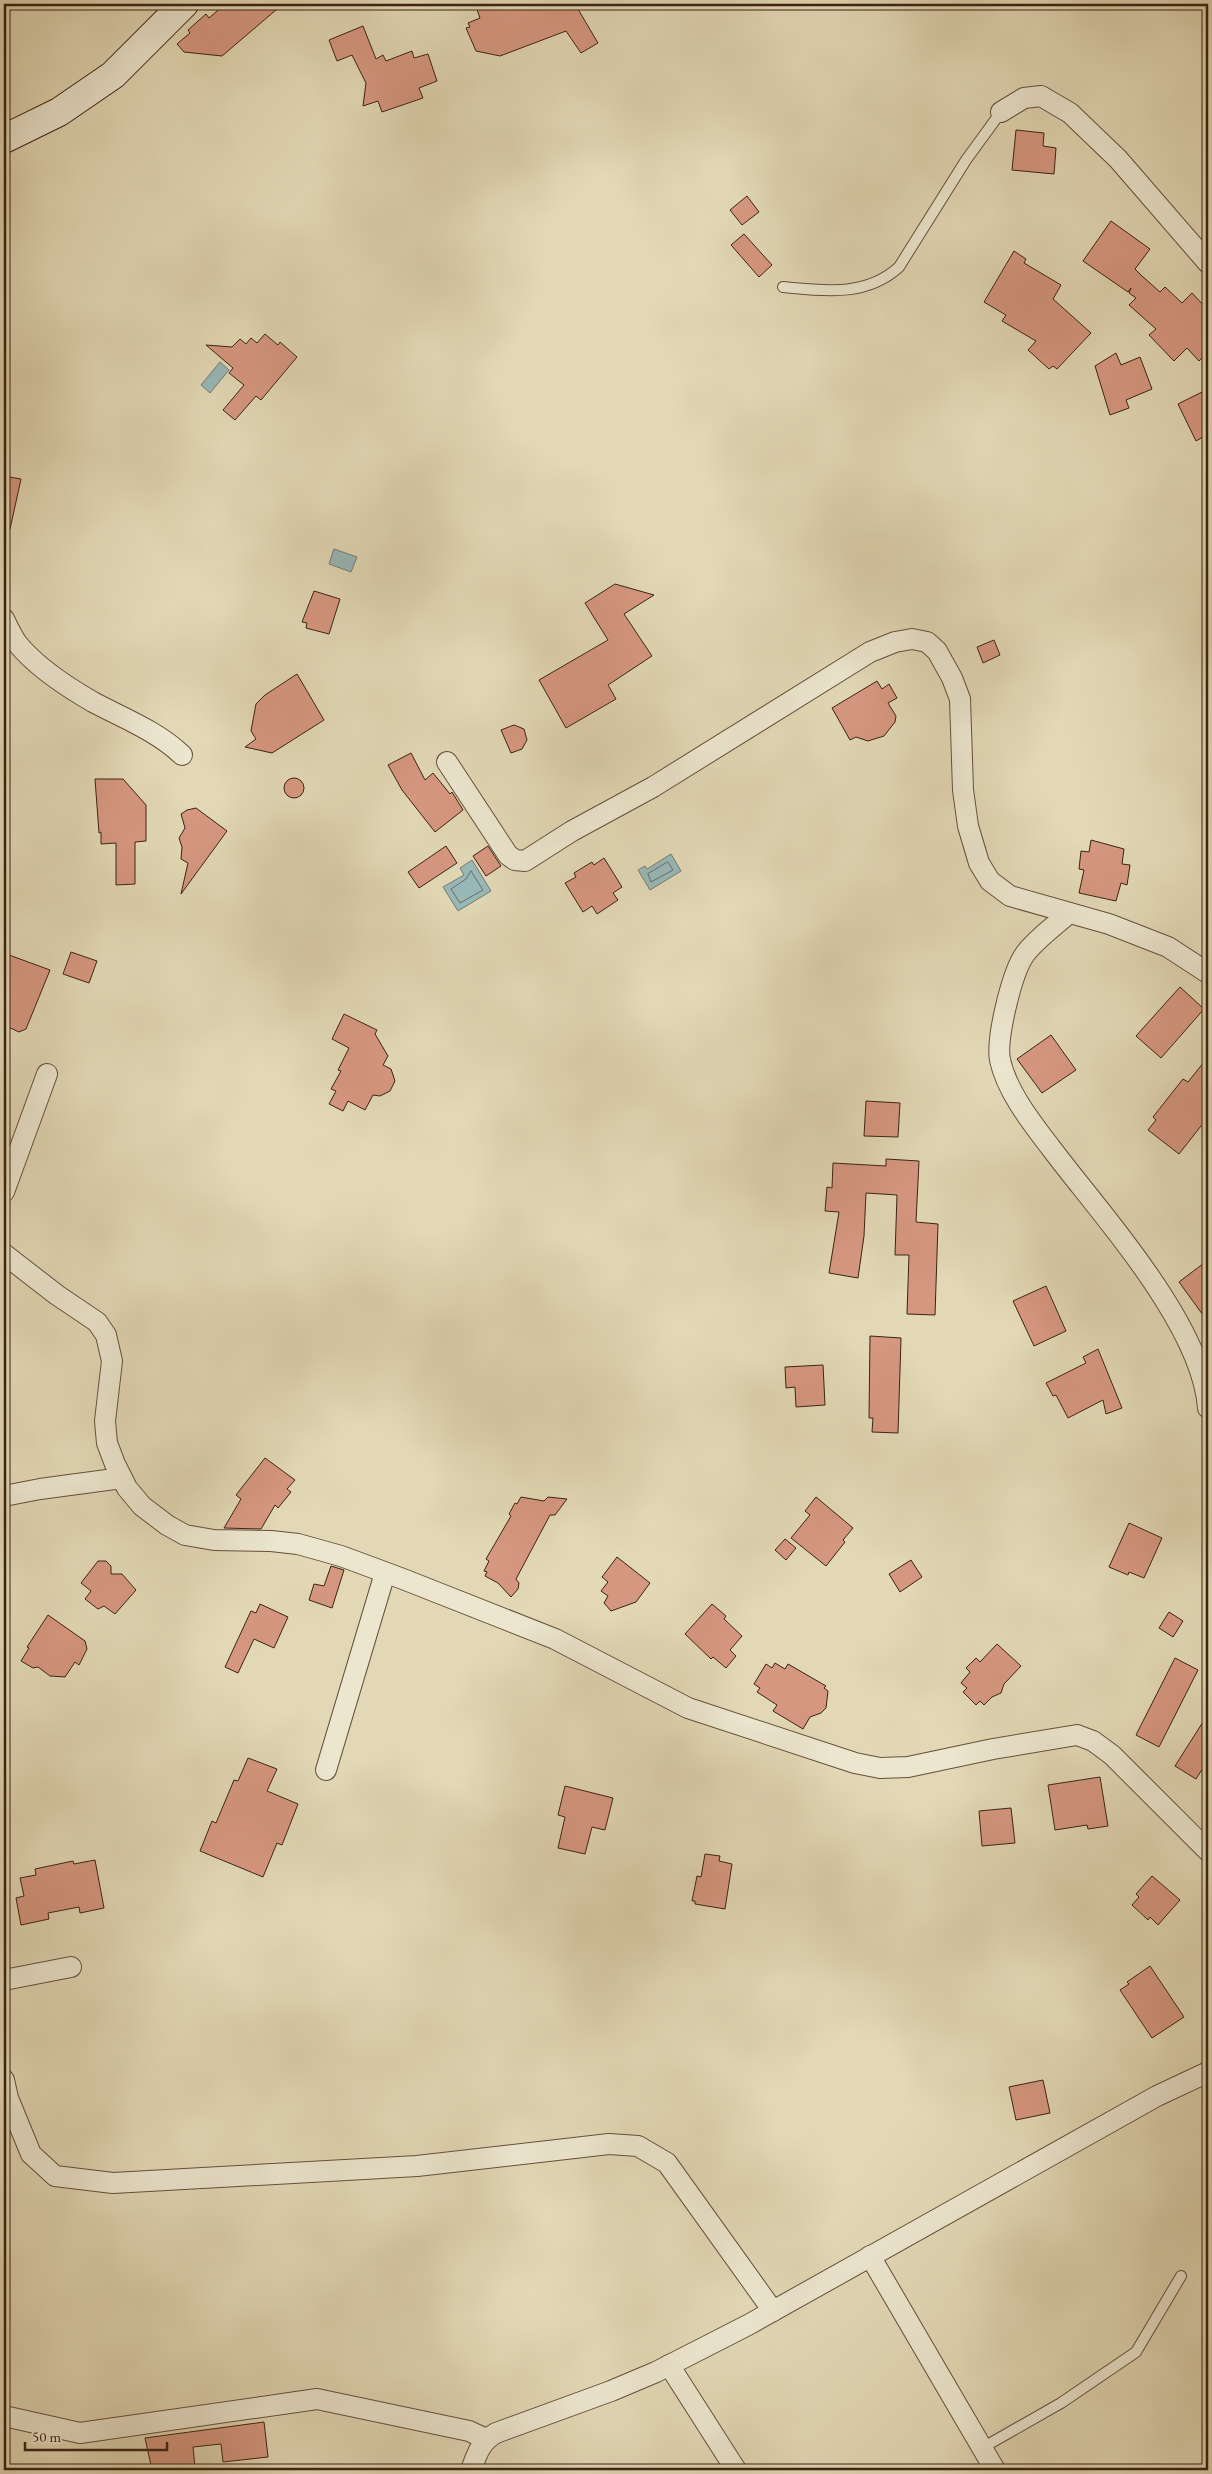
<svg xmlns="http://www.w3.org/2000/svg" width="1212" height="2474" viewBox="0 0 1212 2474" font-family="'EB Garamond',serif">
<rect width="100%" height="100%" fill="#e2d8b5"/>
<filter id="stains"><feTurbulence type="fractalNoise" baseFrequency=".004" numOctaves="4"/><feColorMatrix values="0 0 0 0 .2 0 0 0 0 .09 0 0 0 0 .02 0 0 0 .5 -.17"/></filter>
<radialGradient id="worn" r=".72"><stop offset=".6" stop-color="#630" stop-opacity="0"/><stop offset="1" stop-color="#630" stop-opacity=".3"/></radialGradient>
<g fill="#98b8b7" stroke="#737c75">
<polygon points="220,362 229,370 210,393 201,385"/>
<polygon points="334,549 357,557 351,572 329,564"/>
<polygon points="671,854 681,871 650,890 638,870 645,866 647,869"/>
<polygon points="472,860 491,891 458,911 443,887 464,875 460,868"/>
</g>
<g fill="none" stroke-linecap="round" stroke-linejoin="round">
<g stroke="#6a6d65" stroke-width="1">
<polygon points="668,862 673,870 651,882 648,874"/>
<polygon points="471,871 483,890 460,903 451,889 466,879"/>
</g>
</g>
<g fill="#d69780" stroke="#3b2213">
<polygon points="225,4 283,4 222,56 184,52 177,44 190,33 188,30 206,14 209,18"/>
<polygon points="475,4 575,4 598,43 581,53 566,31 500,56 476,51 466,28 470,27 468,23 480,18"/>
<polygon points="363,26 376,59 383,55 386,61 412,51 414,58 428,54 437,81 419,88 423,98 382,112 378,101 363,106 366,83 352,55 337,61 329,40"/>
<polygon points="1016,130 1044,133 1043,146 1056,148 1054,174 1012,170"/>
<polygon points="747,196 759,212 742,225 730,210"/>
<polygon points="1111,221 1150,249 1135,269 1142,276 1160,292 1165,287 1182,303 1192,293 1208,310 1208,352 1199,361 1187,348 1174,361 1149,335 1156,329 1129,305 1136,298 1129,293 1131,288 1128,292 1083,261"/>
<polygon points="744,234 772,265 759,277 731,245"/>
<polygon points="1014,251 1026,259 1024,263 1061,285 1053,299 1091,333 1057,369 1053,366 1049,369 1028,350 1036,341 1002,321 1006,315 984,302"/>
<polygon points="265,334 278,345 280,342 297,357 261,400 256,396 235,420 223,410 244,385 229,373 233,368 206,345 232,347 240,339 246,344 251,338 257,343"/>
<polygon points="1116,353 1121,365 1140,357 1152,389 1126,400 1129,408 1110,415 1095,366"/>
<polygon points="1208,389 1208,434 1196,441 1178,404"/>
<polygon points="4,476 21,479 10,529 4,528"/>
<polygon points="615,584 654,595 624,614 652,656 608,685 616,699 566,728 539,680 608,640 585,603"/>
<polygon points="314,591 340,599 329,634 306,628 307,623 302,622"/>
<polygon points="994,640 1000,655 983,663 977,647"/>
<polygon points="297,674 324,720 272,753 245,747 256,739 251,731 256,704 265,695"/>
<polygon points="877,681 882,689 889,684 897,698 888,703 896,716 895,722 884,736 868,741 856,737 850,740 832,708"/>
<polygon points="514,725 524,729 527,740 522,749 511,753 501,730"/>
<polygon points="411,753 425,780 433,773 450,794 452,792 463,810 435,832 402,790 388,765"/>
<circle cx="294" cy="788" r="10"/>
<polygon points="95,779 123,779 146,805 146,841 135,842 135,884 116,885 116,843 101,844 101,832 99,833"/>
<polygon points="196,808 227,831 181,894 188,863 181,859 182,847 179,838 185,828 181,814 187,810"/>
<polygon points="1091,840 1124,849 1122,864 1130,865 1127,885 1121,883 1116,901 1079,893 1084,870 1079,869 1081,851 1089,852"/>
<polygon points="446,846 457,863 419,888 408,872"/>
<polygon points="488,846 501,866 486,876 473,856"/>
<polygon points="604,858 622,887 613,893 618,900 597,914 592,906 583,912 565,883 576,877 574,873 592,862 594,865"/>
<polygon points="71,952 97,961 89,983 63,974"/>
<polygon points="9,955 50,970 26,1029 19,1032 4,1025 4,966"/>
<polygon points="1180,987 1204,1009 1161,1058 1136,1036"/>
<polygon points="344,1014 377,1030 375,1034 388,1056 383,1065 391,1069 395,1081 390,1091 380,1096 373,1095 365,1110 348,1101 343,1111 329,1104 336,1091 331,1089 341,1071 338,1070 349,1048 332,1039"/>
<polygon points="1051,1035 1076,1070 1042,1093 1017,1059"/>
<polygon points="1208,1057 1208,1117 1179,1154 1148,1130 1156,1120 1153,1117 1183,1079 1188,1082"/>
<polygon points="866,1101 900,1103 898,1137 864,1136"/>
<polygon points="886,1159 919,1161 916,1222 938,1224 935,1315 907,1314 909,1255 895,1255 897,1195 866,1193 864,1236 858,1278 829,1273 839,1212 825,1211 827,1187 832,1188 833,1163 886,1166"/>
<polygon points="1208,1260 1208,1322 1179,1282"/>
<polygon points="1046,1286 1066,1331 1034,1346 1013,1301"/>
<polygon points="870,1336 901,1338 898,1433 872,1432 873,1418 869,1418"/>
<polygon points="1098,1349 1122,1408 1106,1414 1103,1400 1068,1418 1056,1395 1053,1396 1046,1383 1086,1363 1083,1357"/>
<polygon points="823,1365 825,1405 796,1407 795,1387 786,1388 785,1367"/>
<polygon points="265,1458 295,1480 287,1489 291,1492 278,1508 275,1505 261,1529 224,1528 241,1499 236,1495"/>
<polygon points="521,1497 544,1501 548,1497 567,1499 555,1515 550,1515 516,1579 519,1583 518,1589 511,1597 498,1583 485,1576 487,1572 484,1571 489,1561 486,1559 511,1516 509,1514 515,1503 517,1504"/>
<polygon points="816,1497 853,1528 843,1540 845,1542 826,1566 791,1538 810,1515 805,1511"/>
<polygon points="1129,1523 1162,1538 1144,1578 1129,1572 1128,1575 1109,1567"/>
<polygon points="785,1539 796,1548 786,1560 775,1550"/>
<polygon points="617,1557 650,1583 636,1602 611,1611 604,1603 608,1596 601,1591 608,1582 602,1577"/>
<polygon points="911,1560 922,1577 900,1592 889,1574"/>
<polygon points="98,1561 106,1561 111,1566 111,1574 122,1574 136,1590 115,1614 104,1606 98,1609 85,1599 91,1591 81,1583"/>
<polygon points="331,1566 344,1570 332,1608 309,1600 314,1584 324,1586"/>
<polygon points="260,1604 288,1617 274,1648 254,1639 238,1673 225,1667 251,1611 256,1613"/>
<polygon points="712,1604 726,1616 724,1619 742,1636 730,1650 736,1656 726,1668 713,1657 711,1659 685,1634"/>
<polygon points="1169,1612 1183,1621 1173,1637 1159,1628"/>
<polygon points="48,1615 85,1641 87,1649 79,1665 75,1662 65,1677 50,1676 38,1667 33,1668 21,1661 29,1648 27,1647"/>
<polygon points="997,1644 1021,1666 1004,1684 1001,1693 992,1697 984,1705 980,1701 976,1705 963,1692 967,1688 961,1683 970,1672 966,1668 976,1658 980,1662"/>
<polygon points="1175,1658 1198,1670 1159,1747 1136,1735"/>
<polygon points="775,1663 785,1669 788,1664 826,1686 824,1688 828,1691 826,1708 821,1713 810,1717 803,1729 773,1711 777,1705 757,1692 760,1688 754,1684 766,1664 772,1668"/>
<polygon points="1208,1714 1208,1760 1196,1779 1175,1766"/>
<polygon points="248,1758 277,1769 267,1791 298,1804 282,1845 277,1843 263,1877 200,1851 212,1821 216,1823 234,1780 238,1781"/>
<polygon points="1100,1777 1108,1826 1088,1829 1087,1825 1055,1830 1048,1785"/>
<polygon points="565,1786 613,1798 605,1830 592,1827 585,1854 558,1848 565,1817 558,1815"/>
<polygon points="1011,1808 1015,1843 982,1846 979,1811"/>
<polygon points="705,1854 720,1856 719,1861 732,1864 725,1909 695,1904 695,1901 692,1901 697,1876 701,1877"/>
<polygon points="95,1860 104,1908 80,1913 79,1907 48,1913 49,1919 21,1925 16,1898 24,1896 20,1878 36,1875 35,1869 73,1861 74,1864"/>
<polygon points="1152,1876 1180,1900 1158,1925 1150,1917 1148,1920 1132,1905 1139,1897 1136,1894"/>
<polygon points="1150,1966 1184,2017 1152,2038 1120,1990 1129,1984 1127,1982"/>
<polygon points="1043,2080 1050,2113 1016,2120 1009,2087"/>
<polygon points="264,2422 268,2457 223,2462 221,2444 193,2447 195,2467 152,2470 145,2438"/>
</g>
<g fill="none" stroke-linecap="round" stroke-linejoin="round">
<g stroke="#65503c" stroke-width="12">
<g id="lane">
<path d="M783 287C825 291 866 297 899 267L966 160 1001 112"/>
<polyline points="982,2448 1061,2403 1136,2352 1181,2276"/>
</g>
</g>
<g stroke="#65503c" stroke-width="22">
<g id="street">
<polyline points="1001,112 1024,98 1041,96 1070,113 1118,159 1208,263"/>
<path d="M4 619C8 627 12 636 17 643 36 667 67 687 93 702 123 718 157 731 182 755"/>
<polyline points="447,762 508,855 515,860 525,861 572,831 653,787 870,652 895,642 912,639 927,642 937,651 952,678 960,699 963,790 968,826 979,863 990,881 1010,896 1109,924 1168,947 1208,973"/>
<path d="M1069 913C1055 926 1037 938 1025 954 1012 972 996 1038 1000 1060 1007 1092 1032 1123 1051 1148 1102 1216 1202 1324 1208 1408"/>
<polyline points="4,1192 47,1074"/>
<polyline points="4,1254 57,1295 97,1322 106,1335 112,1361 105,1421 107,1443 115,1464 127,1488 142,1506 167,1525 185,1535 214,1540 271,1541 298,1544 341,1556 403,1579 555,1639 688,1708 855,1763 880,1768 908,1767 993,1749 1077,1735 1093,1741 1112,1755 1208,1851"/>
<polyline points="4,1496 40,1489 122,1478"/>
<polyline points="326,1770 385,1573"/>
<polyline points="4,1980 71,1967"/>
<polyline points="4,2080 8,2098 31,2154 55,2176 113,2183 417,2166 609,2144 638,2146 667,2163 773,2311"/>
<polyline points="870,2256 995,2470"/>
<polyline points="669,2365 736,2470"/>
<polyline points="4,2416 80,2433 317,2399 469,2431 486,2439"/>
<path d="M471 2470C477 2454 480 2442 496 2433L611 2391 656 2372 748 2325 1157 2096 1208 2072"/>
</g>
</g>
<g stroke="#3b2213" stroke-width="30">
<polyline id="secondary" points="4,139 59,112 113,75 184,4"/>
</g>
<use href="#lane" stroke="#ece6cf" stroke-width="10"/>
<use href="#street" stroke="#ece6cf" stroke-width="20"/>
<use href="#secondary" stroke="#ece6cf" stroke-width="28"/>
</g>
<rect width="1212" height="2474" fill="none" stroke="#e2d8b5" stroke-width="20"/>
<rect x="5" y="5" width="1202" height="2464" fill="none" stroke="#3b2213" stroke-width="2.5"/>
<rect x="10" y="10" width="1192" height="2454" fill="none" stroke="#3b2213"/>
<path d="M25 2442v8h142v-8" fill="none" stroke="#3b2213" stroke-width="2.5"/>
<text x="32" y="2442" font-size="15" fill="#3b2213" stroke="#ece6cf" stroke-width="4" paint-order="stroke">50 m</text>
<rect width="100%" height="100%" filter="url(#stains)"/>
<rect width="100%" height="100%" fill="url(#worn)"/>
</svg>
